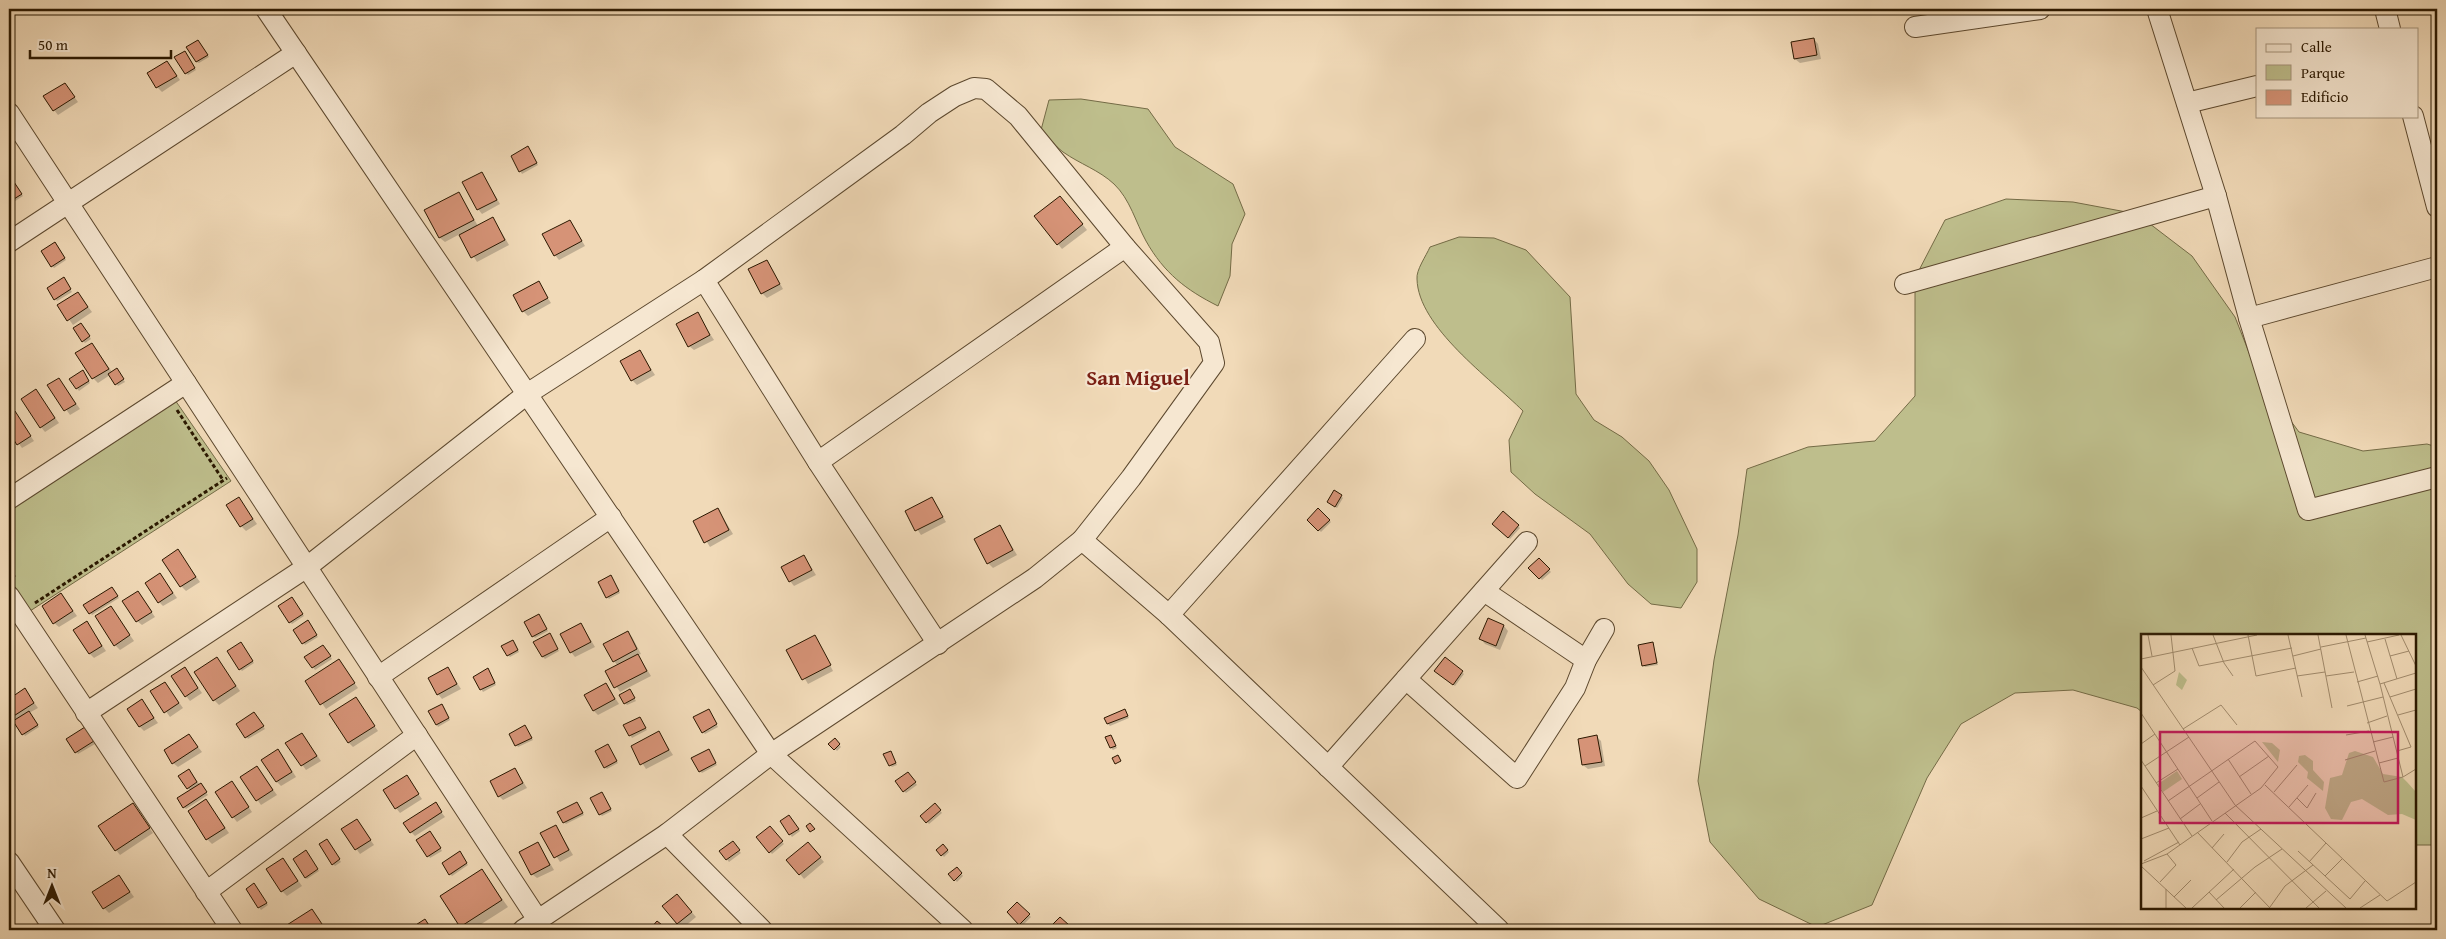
<svg xmlns="http://www.w3.org/2000/svg" width="2446" height="939" viewBox="0 0 2446 939" font-family="'Gentium Book Plus',serif">
<rect width="100%" height="100%" fill="#f1dab8"/>
<filter id="stains"><feTurbulence type="fractalNoise" baseFrequency=".004" numOctaves="4"/><feColorMatrix values="0 0 0 0 .2 0 0 0 0 .09 0 0 0 0 .02 0 0 0 .5 -.17"/></filter>
<radialGradient id="worn" r=".72"><stop offset=".6" stop-color="#630" stop-opacity="0"/><stop offset="1" stop-color="#630" stop-opacity=".3"/></radialGradient>
<g fill="#bebe8c" stroke="#746b46">
<path d="M1081 99 1148 109 1175 147 1233 184 1245 214 1232 244 1230 276 1218 306C1186 290 1164 273 1146 241 1136 223 1130 199 1114 184 1099 170 1080 164 1063 152 1055 146 1048 137 1041 130L1049 100Z"/>
<polygon points="2006,199 2073,202 2137,214 2192,256 2235,317 2259,378 2299,432 2363,451 2427,444 2437,447 2437,845 2415,845 2415,635 2142,635 2142,712 2137,708 2073,690 2015,693 1961,724 1927,778 1872,905 1817,927 1759,899 1710,842 1698,781 1714,660 1738,535 1747,469 1808,447 1875,441 1915,396 1915,278 1945,220"/>
<path d="M1459 237 1494 238 1526 250 1570 297 1576 394 1594 420 1622 437 1649 461 1669 490 1697 549V582L1681 608 1651 604 1628 584 1590 534 1535 494 1511 472 1509 440 1523 411C1490 378 1418 327 1417 279 1416 270 1426 256 1430 247Z"/>
<polygon points="175,400 231,481 30,611 9,579 9,510"/>
</g>
<g fill="#0003">
<polygon points="1814,39 1818,44 1821,59 1800,63 1795,59"/>
<polygon points="200,43 209,57 199,63 197,62"/>
<polygon points="186,54 196,70 188,75 186,73"/>
<polygon points="167,62 180,80 162,92 157,87"/>
<polygon points="65,84 78,102 58,115 54,110"/>
<polygon points="530,150 538,165 522,174 512,156"/>
<polygon points="482,173 500,204 482,214 478,209"/>
<polygon points="14,183 23,196 9,205 9,187"/>
<polygon points="459,193 478,226 493,218 509,245 477,262 460,234 445,242 440,238 426,211"/>
<polygon points="1060,197 1087,230 1062,249 1058,244"/>
<polygon points="570,221 585,246 559,260 555,255"/>
<polygon points="57,245 66,260 54,268 52,266"/>
<polygon points="767,261 783,289 767,298 762,293"/>
<polygon points="65,281 72,292 57,301 48,289"/>
<polygon points="538,283 551,303 528,316 523,311"/>
<polygon points="78,293 92,312 73,325 59,305"/>
<polygon points="9,303 12,309 9,311"/>
<polygon points="697,314 714,340 694,350 689,346"/>
<polygon points="83,326 91,339 85,343 83,341"/>
<polygon points="92,344 112,372 118,371 125,382 118,386 110,375 98,383 93,378 77,354"/>
<polygon points="640,352 655,375 637,385 632,380"/>
<polygon points="85,374 90,383 79,391 71,380"/>
<polygon points="59,379 80,409 70,415 49,385"/>
<polygon points="36,391 59,423 45,432 41,427"/>
<polygon points="15,413 34,441 22,448 9,430 9,417"/>
<polygon points="1341,496 1343,498 1337,508 1330,504"/>
<polygon points="932,498 946,522 921,535 906,512"/>
<polygon points="239,499 257,524 246,531 241,526"/>
<polygon points="718,509 733,534 710,547 694,521"/>
<polygon points="1318,510 1331,522 1321,532 1309,520"/>
<polygon points="1503,513 1520,528 1510,539 1493,524"/>
<polygon points="1000,527 1017,555 993,568 988,563"/>
<polygon points="178,551 200,582 186,591 181,586"/>
<polygon points="804,556 816,575 794,586 790,581"/>
<polygon points="1539,560 1551,572 1542,580 1530,568"/>
<polygon points="160,574 177,598 163,606 159,602"/>
<polygon points="611,576 620,593 609,599 607,597"/>
<polygon points="114,590 119,598 92,615 85,606"/>
<polygon points="138,592 155,617 142,625 137,621"/>
<polygon points="61,594 77,616 59,627 54,623"/>
<polygon points="294,601 304,616 292,624 290,622"/>
<polygon points="111,608 134,641 120,650 115,645"/>
<polygon points="541,618 548,631 535,638 533,636"/>
<polygon points="87,623 106,651 94,658 90,654"/>
<polygon points="309,624 318,637 305,645 294,630"/>
<polygon points="581,624 595,647 575,657 571,652"/>
<polygon points="1504,626 1508,631 1500,650 1485,644 1481,639"/>
<polygon points="627,632 632,637 641,654 638,655 651,676 620,692 607,672 618,666 614,661"/>
<polygon points="815,636 833,671 808,684 788,650"/>
<polygon points="551,637 559,651 545,659 543,657"/>
<polygon points="515,643 519,652 510,657 508,655"/>
<polygon points="1653,644 1658,665 1645,667 1643,665"/>
<polygon points="243,646 254,663 242,671 240,669"/>
<polygon points="325,648 332,659 315,670 306,657"/>
<polygon points="217,659 240,691 219,705 214,700"/>
<polygon points="1445,659 1464,674 1455,686 1438,673"/>
<polygon points="339,661 358,688 326,709 307,682"/>
<polygon points="185,669 202,693 190,701 186,696"/>
<polygon points="448,669 461,689 442,699 438,694"/>
<polygon points="490,672 496,685 483,692 474,677"/>
<polygon points="165,683 183,708 170,717 152,692"/>
<polygon points="606,684 619,704 598,715 594,711"/>
<polygon points="25,690 38,708 29,713 39,727 25,736 15,722 9,726 9,700"/>
<polygon points="631,693 636,701 627,705 625,703"/>
<polygon points="356,699 378,731 353,747 349,743"/>
<polygon points="141,700 158,723 144,731 140,727"/>
<polygon points="444,707 450,720 438,727 437,725"/>
<polygon points="1125,711 1129,718 1110,726 1108,724 1105,718"/>
<polygon points="710,712 718,727 705,734 703,732"/>
<polygon points="256,715 265,729 248,739 238,724"/>
<polygon points="641,720 647,730 632,738 625,726"/>
<polygon points="527,729 533,740 518,747 511,734"/>
<polygon points="87,731 95,744 78,754 68,740"/>
<polygon points="659,733 673,755 646,769 632,747"/>
<polygon points="302,734 321,761 306,770 287,744"/>
<polygon points="189,735 202,752 178,767 173,763"/>
<polygon points="1111,736 1117,748 1113,750 1111,748"/>
<polygon points="1597,737 1601,741 1605,766 1588,769 1583,765"/>
<polygon points="835,740 841,747 837,751 830,744"/>
<polygon points="608,746 618,763 607,769 605,767"/>
<polygon points="710,752 717,765 702,773 700,771"/>
<polygon points="892,754 897,765 892,767 890,765"/>
<polygon points="282,755 296,777 281,786 276,781"/>
<polygon points="257,768 277,795 261,805 242,778"/>
<polygon points="515,769 527,788 503,800 499,796"/>
<polygon points="190,772 208,795 186,809 184,807 191,791 188,788"/>
<polygon points="910,775 917,785 906,793 904,791"/>
<polygon points="406,777 422,799 400,813 396,808"/>
<polygon points="232,782 252,812 237,822 233,817"/>
<polygon points="603,795 612,811 602,816 600,814"/>
<polygon points="206,801 229,833 212,844 207,839"/>
<polygon points="435,804 445,817 415,836 411,832"/>
<polygon points="935,804 942,813 929,824 922,816"/>
<polygon points="133,805 153,833 120,855 116,850"/>
<polygon points="579,805 584,815 566,824 564,822"/>
<polygon points="791,818 800,831 792,837 782,822"/>
<polygon points="357,821 374,845 360,854 343,830"/>
<polygon points="556,826 573,855 560,862 542,833"/>
<polygon points="769,827 784,844 772,854 758,837"/>
<polygon points="432,834 442,851 430,858 418,840"/>
<polygon points="328,843 341,862 335,866 333,864"/>
<polygon points="538,843 554,870 537,878 532,874"/>
<polygon points="734,845 741,853 729,862 721,851"/>
<polygon points="943,846 949,852 944,857 938,850"/>
<polygon points="812,848 824,862 804,879 800,874"/>
<polygon points="308,854 319,871 307,879 305,877"/>
<polygon points="461,855 468,865 452,876 450,874"/>
<polygon points="283,859 302,886 287,896 282,891"/>
<polygon points="957,868 963,876 957,882 950,874"/>
<polygon points="482,871 508,907 472,930 465,930 461,926"/>
<polygon points="119,876 134,897 109,913 104,908"/>
<polygon points="256,887 268,905 261,910 247,889"/>
<polygon points="681,900 696,917 683,928 664,906"/>
<polygon points="9,901 13,908 9,911"/>
<polygon points="1017,904 1031,917 1022,926 1008,912"/>
<polygon points="312,910 326,930 281,930"/>
</g>
<g fill="#d69377" stroke="#2b1800">
<polygon points="1814,38 1817,55 1794,59 1791,42"/>
<polygon points="198,40 208,55 196,62 186,47"/>
<polygon points="185,51 195,68 185,74 174,57"/>
<polygon points="167,61 177,76 156,88 147,73"/>
<polygon points="65,83 75,97 53,111 43,96"/>
<polygon points="528,146 537,163 519,172 511,156"/>
<polygon points="482,172 497,200 477,210 462,182"/>
<polygon points="14,182 22,194 9,202 9,185"/>
<polygon points="459,192 474,220 439,238 424,210"/>
<polygon points="1060,196 1083,224 1057,245 1034,216"/>
<polygon points="493,217 505,240 471,258 459,235"/>
<polygon points="570,220 582,241 554,256 542,234"/>
<polygon points="55,242 65,258 51,267 41,251"/>
<polygon points="767,260 780,284 761,294 748,269"/>
<polygon points="64,277 71,289 54,300 47,288"/>
<polygon points="539,281 548,298 522,312 513,295"/>
<polygon points="78,292 88,307 67,321 57,305"/>
<polygon points="698,312 710,335 688,347 676,324"/>
<polygon points="81,323 90,336 82,342 73,328"/>
<polygon points="92,343 109,369 92,379 75,353"/>
<polygon points="640,350 651,370 631,381 620,361"/>
<polygon points="117,368 124,379 115,385 108,374"/>
<polygon points="83,370 89,381 76,389 69,379"/>
<polygon points="59,378 76,404 64,411 47,385"/>
<polygon points="36,389 55,418 40,428 21,399"/>
<polygon points="15,411 31,436 17,445 9,432 9,415"/>
<polygon points="1334,490 1342,495 1335,507 1327,502"/>
<polygon points="239,497 253,519 240,527 226,505"/>
<polygon points="932,497 943,517 915,531 905,511"/>
<polygon points="718,508 729,530 704,543 693,521"/>
<polygon points="1318,508 1330,520 1318,531 1307,520"/>
<polygon points="1503,511 1519,525 1508,538 1492,524"/>
<polygon points="1000,525 1013,550 987,564 974,539"/>
<polygon points="178,549 196,577 180,587 162,560"/>
<polygon points="804,555 812,570 789,582 781,567"/>
<polygon points="1539,558 1550,569 1539,579 1528,568"/>
<polygon points="160,573 173,593 158,603 145,583"/>
<polygon points="611,575 619,591 606,598 598,582"/>
<polygon points="112,587 118,596 89,614 83,605"/>
<polygon points="138,591 152,612 136,622 122,601"/>
<polygon points="61,593 73,611 53,624 42,606"/>
<polygon points="292,597 303,614 289,623 278,606"/>
<polygon points="111,606 130,635 114,646 95,616"/>
<polygon points="539,614 547,629 532,637 524,622"/>
<polygon points="1488,618 1504,625 1496,646 1479,639"/>
<polygon points="308,620 317,635 302,644 293,630"/>
<polygon points="87,621 102,646 89,654 73,630"/>
<polygon points="581,623 591,642 570,653 560,634"/>
<polygon points="628,631 637,649 613,662 603,644"/>
<polygon points="550,633 558,649 542,657 533,642"/>
<polygon points="815,635 831,665 802,680 786,650"/>
<polygon points="513,640 518,650 507,656 501,646"/>
<polygon points="241,642 253,661 239,670 227,651"/>
<polygon points="1653,642 1657,663 1642,666 1638,645"/>
<polygon points="323,645 331,656 312,668 304,657"/>
<polygon points="638,654 647,671 614,688 605,671"/>
<polygon points="217,657 236,686 213,701 194,672"/>
<polygon points="1445,657 1463,671 1453,685 1434,671"/>
<polygon points="339,659 355,683 320,705 305,681"/>
<polygon points="185,667 198,688 185,697 171,676"/>
<polygon points="448,667 457,684 437,695 428,678"/>
<polygon points="488,668 495,683 480,690 473,677"/>
<polygon points="165,682 179,703 164,713 150,691"/>
<polygon points="606,683 615,699 593,711 584,695"/>
<polygon points="25,688 34,703 9,719 9,699"/>
<polygon points="630,689 635,698 624,704 619,695"/>
<polygon points="356,697 375,726 348,743 329,714"/>
<polygon points="142,699 154,718 139,727 127,709"/>
<polygon points="442,704 449,718 436,725 428,711"/>
<polygon points="709,709 717,724 702,733 693,717"/>
<polygon points="1125,709 1128,716 1107,724 1104,718"/>
<polygon points="29,711 38,725 22,735 13,721"/>
<polygon points="254,712 264,726 245,738 236,724"/>
<polygon points="640,717 646,728 629,736 623,725"/>
<polygon points="525,725 532,738 515,746 509,734"/>
<polygon points="85,727 94,741 75,753 66,739"/>
<polygon points="659,731 669,750 640,765 631,746"/>
<polygon points="302,733 317,756 301,766 285,743"/>
<polygon points="189,734 198,747 172,764 164,750"/>
<polygon points="1111,735 1116,746 1110,748 1105,737"/>
<polygon points="1597,735 1602,762 1582,765 1578,739"/>
<polygon points="835,738 840,744 834,750 828,744"/>
<polygon points="608,744 617,761 604,768 595,751"/>
<polygon points="278,749 292,772 276,782 261,760"/>
<polygon points="709,749 716,763 699,772 691,758"/>
<polygon points="891,751 896,763 889,766 883,754"/>
<polygon points="1118,755 1121,761 1115,764 1112,758"/>
<polygon points="257,766 273,790 256,801 240,777"/>
<polygon points="515,768 523,783 498,797 490,781"/>
<polygon points="189,769 197,782 187,789 178,776"/>
<polygon points="908,772 916,782 903,792 895,781"/>
<polygon points="407,775 419,794 395,809 383,790"/>
<polygon points="232,781 249,807 232,818 215,792"/>
<polygon points="201,783 207,792 183,808 177,798"/>
<polygon points="602,792 611,809 599,815 590,798"/>
<polygon points="206,799 225,828 206,840 188,811"/>
<polygon points="436,802 442,812 410,833 403,823"/>
<polygon points="577,802 583,813 563,823 557,812"/>
<polygon points="133,803 150,828 115,851 98,826"/>
<polygon points="935,803 941,810 926,823 920,816"/>
<polygon points="789,815 799,829 789,835 780,821"/>
<polygon points="357,819 371,840 355,850 341,829"/>
<polygon points="810,823 815,829 810,832 806,826"/>
<polygon points="556,825 569,850 554,858 540,833"/>
<polygon points="770,826 783,841 769,853 756,837"/>
<polygon points="430,831 441,848 427,857 416,840"/>
<polygon points="327,839 340,859 332,865 319,844"/>
<polygon points="733,841 740,850 726,860 719,851"/>
<polygon points="538,842 550,865 531,875 519,852"/>
<polygon points="808,842 821,857 799,875 786,860"/>
<polygon points="943,844 948,850 941,856 936,850"/>
<polygon points="306,850 318,869 305,878 293,859"/>
<polygon points="460,851 467,863 449,875 442,863"/>
<polygon points="283,858 298,881 281,892 266,869"/>
<polygon points="957,867 962,873 954,881 948,874"/>
<polygon points="482,869 502,900 460,927 440,896"/>
<polygon points="119,875 130,892 103,909 92,892"/>
<polygon points="254,883 267,903 258,908 246,889"/>
<polygon points="677,894 692,912 677,924 662,906"/>
<polygon points="1017,902 1030,914 1019,925 1007,912"/>
<polygon points="312,909 324,927 319,930 279,930"/>
<polygon points="1060,917 1069,925 1064,930 1057,930 1052,925"/>
<polygon points="425,919 432,930 408,930"/>
<polygon points="657,921 666,928 665,930 650,929"/>
</g>
<g fill="none" stroke-linecap="round" stroke-linejoin="round">
<g stroke="#5c482e" stroke-width="22">
<g id="minor">
<polyline points="266,9 771,754 963,930"/>
<polyline points="2157,9 2216,196 2249,318 2308,510 2437,477"/>
<polyline points="2385,9 2390,29"/>
<polyline points="1915,27 2040,9"/>
<polyline points="2187,103 2257,86"/>
<polyline points="9,113 538,920"/>
<polyline points="2413,116 2437,207"/>
<polyline points="9,242 296,53"/>
<polyline points="704,280 818,462 938,644"/>
<polyline points="1905,284 2216,196"/>
<polyline points="2249,318 2437,267"/>
<polyline points="818,462 1125,247"/>
<polyline points="9,499 186,383"/>
<polyline points="1082,540 1169,615 1499,930"/>
<polyline points="1484,591 1586,660"/>
<polyline points="9,596 232,930"/>
<polyline points="1169,615 1415,339"/>
<polyline points="378,677 611,517"/>
<polyline points="1406,679 1517,778 1575,688 1586,660 1604,629"/>
<polyline points="86,713 307,567 527,394 704,280 903,135 929,113 955,96 974,88 986,89 1018,116 1125,247 1209,342 1214,363 1131,478 1082,540 1035,578 771,754 667,834 523,930"/>
<polyline points="1328,767 1527,542"/>
<polyline points="667,834 762,930"/>
<polyline points="9,862 55,930"/>
<polyline points="206,892 417,735"/>
</g>
</g>
<g stroke="#2b1800" stroke-width="3" stroke-dasharray="4 2.5" stroke-linecap="butt">
<polyline points="177,410 223,480"/>
<polyline points="9,568 15,578"/>
<polyline points="35,603 227,478"/>
</g>
<use href="#minor" stroke="#f6e7d1" stroke-width="20"/>
</g>
<g text-anchor="middle" dominant-baseline="central" stroke-width="4.5" stroke-linejoin="round" paint-order="stroke">
<g font-size="21" font-weight="bold" fill="#7a1f14" stroke="#f6e7d1">
<text x="1138" y="377">San Miguel</text>
</g>
</g>
<g transform="translate(2141 634)">
<rect width="275" height="275" fill="#f1dab8"/>
<path d="M38 38 46 46 41 56 35 51ZM121 108 131 109 139 116 137 128ZM214 117 232 123 242 140 261 143 266 148 275 158V186L261 180 247 181 221 165 210 168 201 186 190 185 184 174 189 144 201 141 208 119ZM164 121 172 127V136L183 148 182 157 166 144 167 138 157 128 158 122ZM36 137 41 145 22 158 17 150Z" fill="#bebe8c"/>
<path fill="none" stroke="#a28c6e" stroke-width="1" d="M7 1 11 22M72 1 83 29 92 42M107 1 115 42 155 34M147 1 161 63M177 1 191 74M205 1 243 148 262 143 275 135M224 1 239 50 275 39M260 1 275 32M244 5 256 45M226 8 258 1M180 13 225 4M51 14 58 32 151 14M152 22 180 15M249 22 268 17M0 25 116 1M0 33 94 171 205 274M156 42 184 38M185 42 213 38M216 48 237 42M243 49 270 113 256 117M239 50 262 143M12 51 34 37 30 1M249 63 275 55M206 72 242 63M0 79 71 187M257 81 275 76M226 89 246 82M42 95 80 71 96 91M205 101 228 97M232 108 252 103M0 110 14 100M87 125 110 160M0 126 51 202M204 126 234 117M238 129 257 124M4 132 48 103M98 143 128 122M15 149 37 135M124 151 246 267 275 248M0 152 39 211M133 158 156 131M56 164 78 148M156 164 166 174 175 159M148 173 167 151M84 179 178 274M0 184 16 177M39 185 59 170M56 198 129 274M0 205 28 194M71 214 83 200M157 217 209 265 224 247M3 227 38 208M86 228 101 208 120 195M168 228 185 209M0 230 26 220 120 154 137 133 114 107 27 167M0 232 45 274M184 242 201 225M19 248 35 231 26 220M25 255V274M68 258 83 274M33 263 50 246M75 266 114 233 141 215M129 273 144 252 172 231M51 274 93 235M99 274 115 258M165 274 185 257M219 274 239 261"/>
<path fill="#c2185b" fill-opacity="0.15" stroke="#c2185b" stroke-width="2.5" d="M19 98H257V189H19Z"/>
<rect width="275" height="275" fill="none" stroke="#2b1800" stroke-width="2.5"/>
</g>
<rect width="2446" height="939" fill="none" stroke="#f1dab8" stroke-width="30"/>
<rect x="10" y="10" width="2426" height="919" fill="none" stroke="#2b1800" stroke-width="2.5"/>
<rect x="15" y="15" width="2416" height="909" fill="none" stroke="#2b1800"/>
<rect x="2256" y="28" width="162" height="90" fill="#f6e7d1" stroke="#a5947d"/>
<rect x="2266" y="44" width="25" height="8" fill="#f6e7d1" stroke="#a5947d"/>
<text x="2301" y="52" font-size="15" fill="#2b1800">Calle</text>
<rect x="2266" y="65" width="25" height="15" fill="#bebe8c" stroke="#a5947d"/>
<text x="2301" y="78" font-size="15" fill="#2b1800">Parque</text>
<rect x="2266" y="90" width="25" height="15" fill="#d69377" stroke="#a5947d"/>
<text x="2301" y="102" font-size="15" fill="#2b1800">Edificio</text>
<g transform="translate(52 886)" stroke="#f6e7d1" stroke-width="4" paint-order="stroke">
<path d="M0-4L9 19L0 12L-9 19Z" fill="#2b1800"/>
<text y="-8" font-size="14" font-weight="bold" text-anchor="middle" fill="#2b1800">N</text>
</g>
<path d="M30 50v8h141v-8" fill="none" stroke="#2b1800" stroke-width="2.5"/>
<text x="38" y="50" font-size="15" fill="#2b1800" stroke="#f6e7d1" stroke-width="4" paint-order="stroke">50 m</text>
<rect width="100%" height="100%" filter="url(#stains)"/>
<rect width="100%" height="100%" fill="url(#worn)"/>
</svg>
